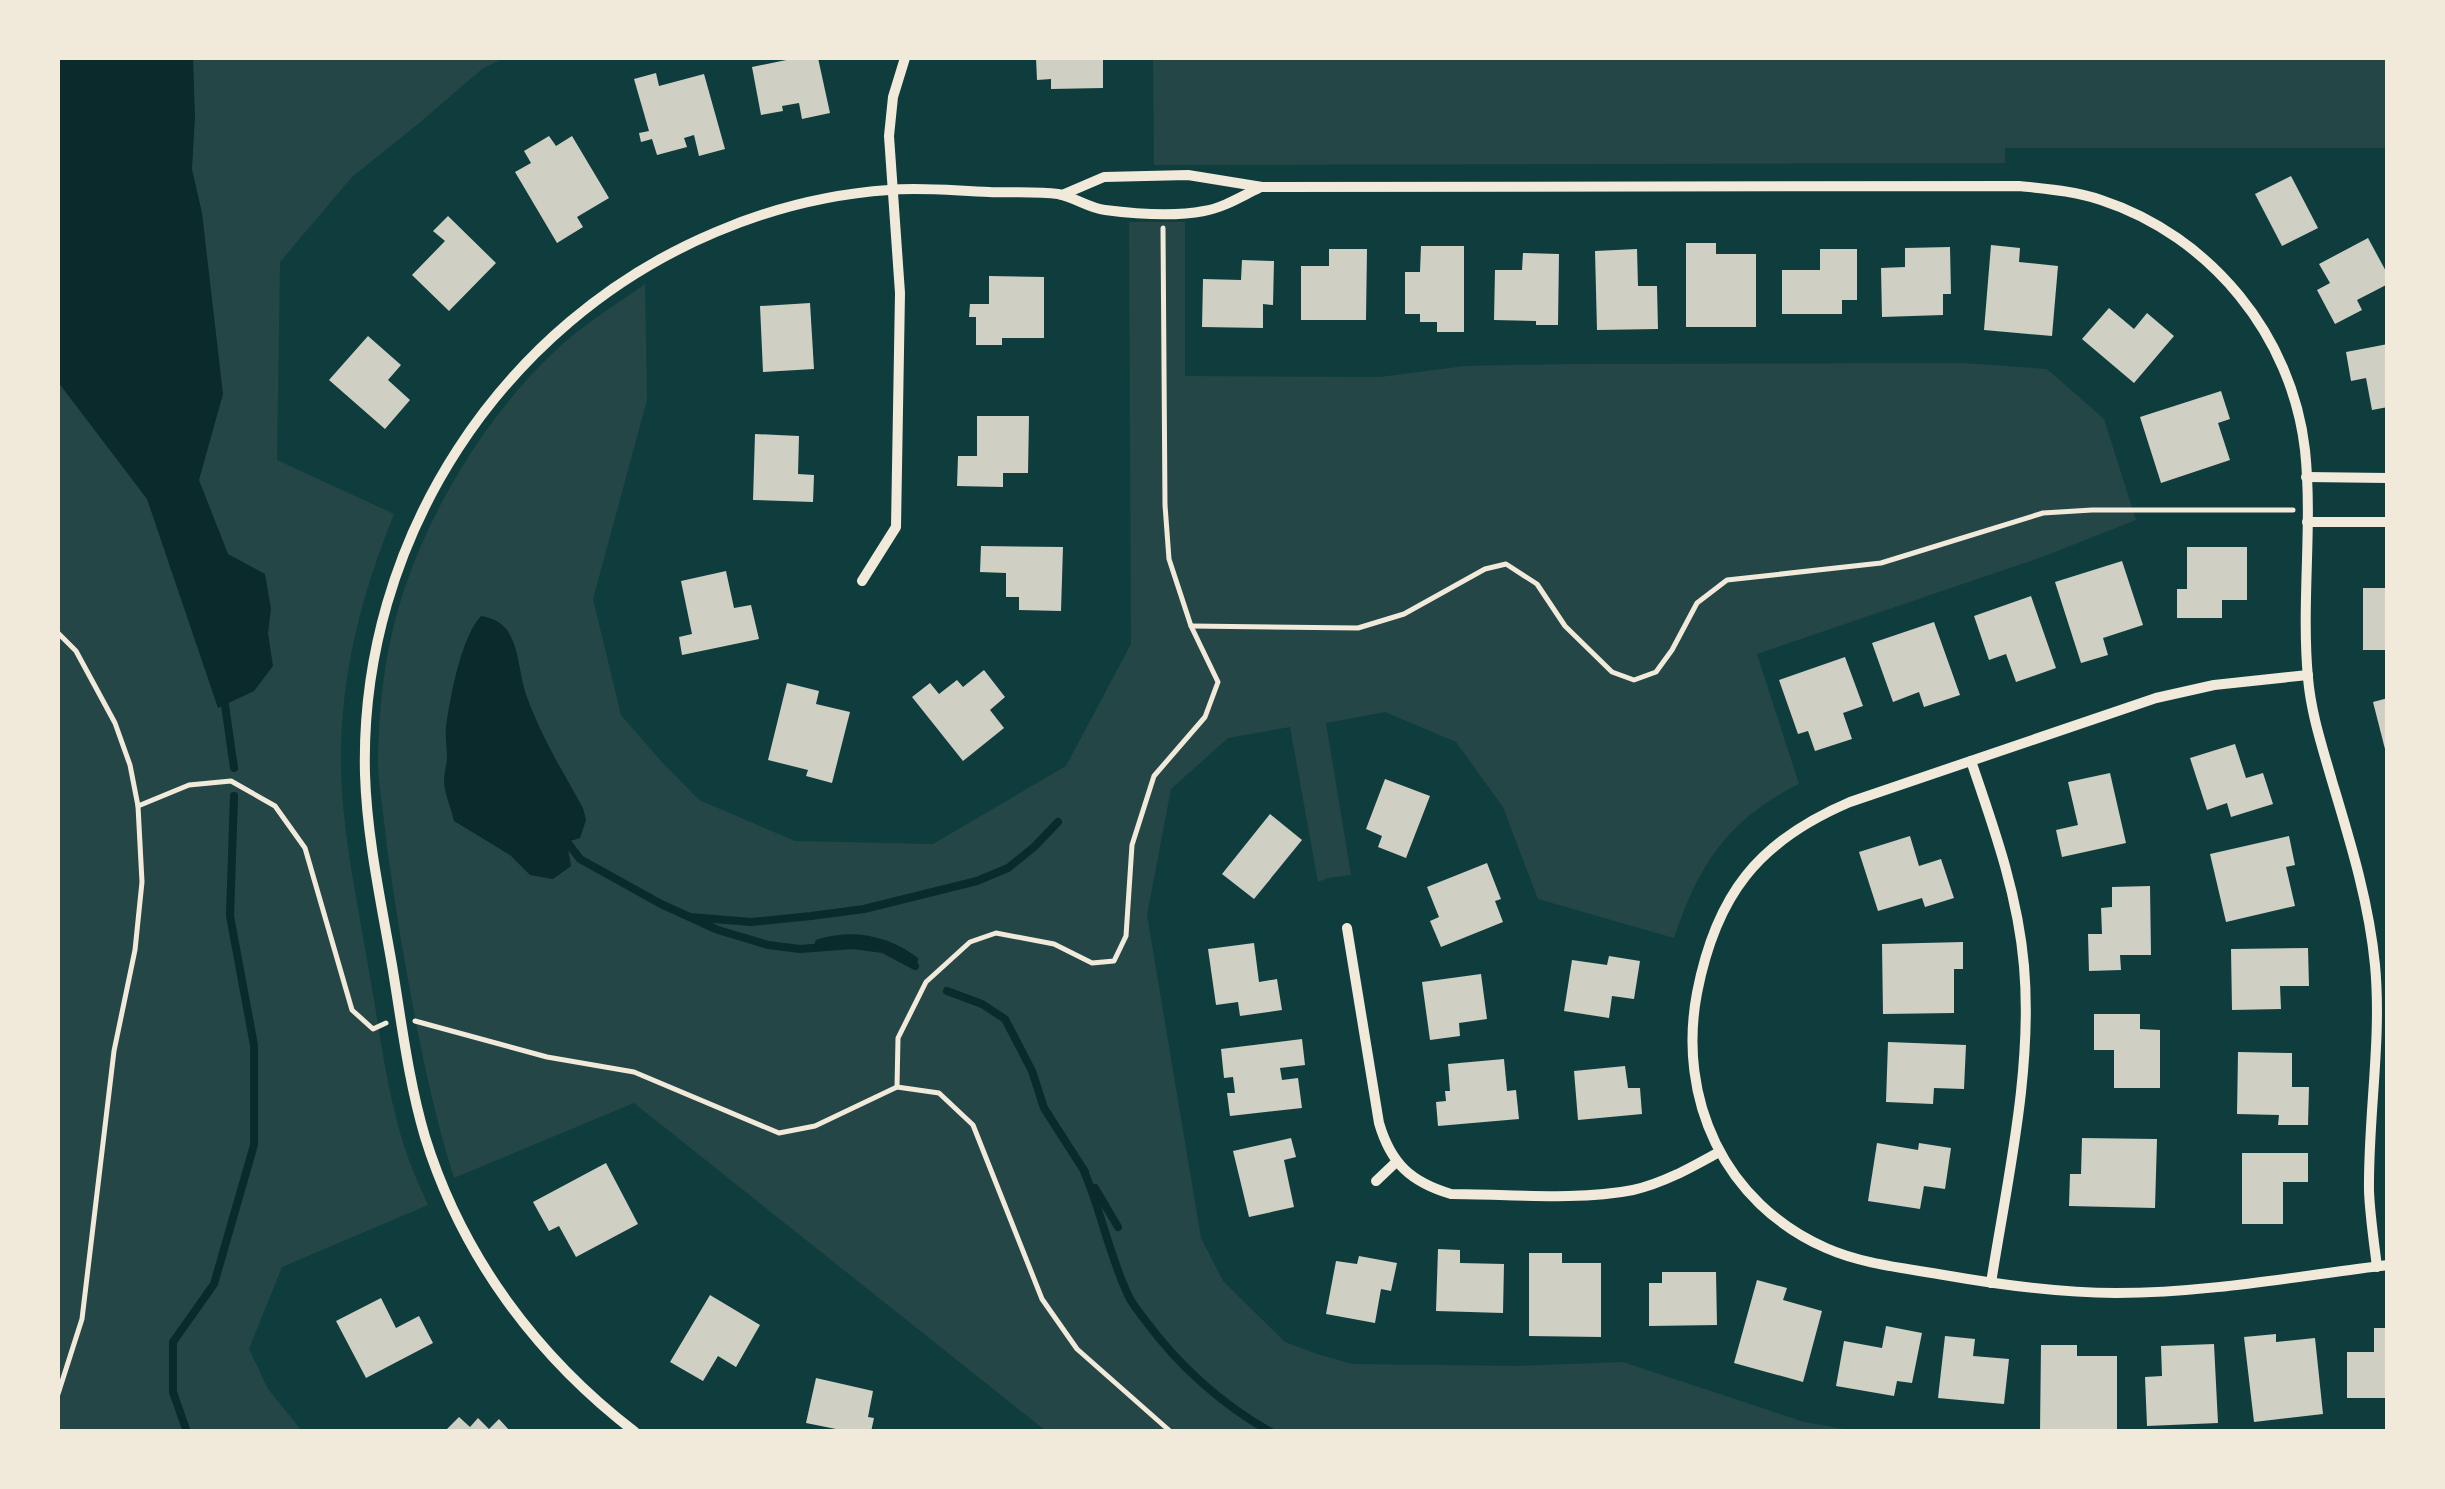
<svg xmlns="http://www.w3.org/2000/svg" width="2445" height="1489" viewBox="0 0 2445 1489" font-family="'PT Sans',sans-serif">
<rect width="100%" height="100%" fill="#0f3d3e"/>
<g fill="#244646">
<path d="M58 58H504L482 69 418 124 352 177 280 262 277 460 394 514C361 596 340 676 341 766 342 835 359 908 370 977 381 1038 388 1104 410 1163 415 1177 422 1191 428 1205L282 1267 249 1349 268 1389 302 1431H58Z"/>
<polygon points="1153,58 2387,58 2387,148 2005,148 2005,163 1154,165"/>
<path d="M1129 222H1185V376L1380 377 1465 366 1572 364 1962 363 2047 369 2104 419 2136 520 2042 557 1757 654 1799 784C1728 819 1698 865 1674 938L1538 899 1503 807 1456 742 1385 712 1326 723 1351 875 1328 878 1318 882 1290 727 1228 738 1171 789 1147 915 1201 1238 1223 1281 1285 1342 1317 1354 1352 1364 1519 1366 1623 1362 1804 1422 1856 1431H1046L634 1103 454 1178C429 1098 414 1016 400 934 394 896 388 858 384 821 382 803 379 785 378 768 378 718 383 665 396 617 422 521 482 420 554 352 581 326 614 306 645 284L647 400 593 599 621 715 661 761 699 800 795 841 933 844 1066 766 1131 644Z"/>
</g>
<g fill="#0a2a2b">
<polygon points="58,58 193,58 195,116 192,169 202,213 223,394 199,480 228,554 265,574 271,609 268,633 273,666 254,691 218,708 147,499 58,382"/>
<path d="M481 616C492 618 500 621 507 630 520 649 519 676 527 697 541 736 563 772 583 808L586 820 580 838 567 842 571 866 553 879 530 875 510 855 454 821C451 808 445 795 444 782 444 774 446 767 447 759 447 748 445 738 446 727 450 698 461 637 481 616Z"/>
</g>
<g fill="none" stroke-linecap="round" stroke-linejoin="round">
<g stroke="#0a2a2b" stroke-width="8">
<polyline points="225,705 234,768"/>
<polyline points="567,842 580,859 661,904 718,930 768,945 800,949 853,945 883,949 915,966"/>
<polyline points="690,917 751,922 811,916 864,909 977,881 1008,868 1034,847 1058,822"/>
<path d="M819 943C854 933 885 939 914 960"/>
<polyline points="947,991 982,1004 1005,1019 1032,1071 1044,1108 1085,1172"/>
<path d="M1084 1171C1101 1211 1109 1254 1128 1295 1132 1304 1139 1312 1145 1320 1178 1365 1222 1405 1271 1432"/>
<polyline points="1095,1188 1118,1227"/>
<polyline points="187,1432 173,1392 173,1342 214,1284 254,1145 254,1045 230,916 234,796"/>
</g>
</g>
<g fill="#cfcfc3">
<polygon points="796,58 818,58 830,113 802,119 799,103 782,106 783,111 761,115 752,67"/>
<polygon points="1036,58 1103,58 1103,88 1051,89 1051,79 1037,80"/>
<polygon points="656,73 659,86 704,74 725,149 699,156 694,135 684,138 687,147 657,155 652,139 641,142 639,133 649,131 634,79"/>
<polygon points="549,136 556,146 572,136 609,198 577,217 583,227 557,243 515,172 531,163 524,151"/>
<polygon points="2291,176 2318,228 2282,246 2255,194"/>
<polygon points="448,216 496,263 449,311 412,275 445,241 433,231"/>
<polygon points="2368,238 2388,275 2388,284 2357,300 2362,310 2335,324 2317,290 2330,283 2319,264"/>
<polygon points="1686,243 1716,243 1716,254 1756,254 1756,327 1686,327"/>
<polygon points="1991,245 2020,248 2019,262 2058,266 2052,336 1984,330"/>
<polygon points="1421,246 1464,246 1464,332 1437,332 1437,322 1420,322 1420,314 1405,314 1405,272 1420,272"/>
<polygon points="1950,247 1951,294 1943,294 1943,315 1882,317 1881,268 1905,267 1905,248"/>
<polygon points="1329,249 1367,249 1366,320 1301,320 1301,266 1329,266"/>
<polygon points="1637,249 1638,286 1657,286 1658,329 1597,330 1595,251"/>
<polygon points="1820,249 1857,249 1857,300 1842,300 1842,314 1782,314 1782,270 1820,270"/>
<polygon points="1523,253 1559,254 1558,325 1536,325 1536,321 1494,320 1495,270 1522,270"/>
<polygon points="1242,260 1274,261 1273,305 1263,304 1263,328 1202,327 1203,279 1241,280"/>
<polygon points="989,276 1044,277 1044,338 1002,338 1002,345 976,345 976,317 969,317 970,304 989,304"/>
<polygon points="810,303 814,369 763,372 760,306"/>
<polygon points="2109,308 2134,329 2147,313 2174,336 2134,383 2082,339"/>
<polygon points="368,336 401,365 388,380 410,400 385,429 329,380"/>
<polygon points="2388,344 2388,407 2372,410 2366,378 2351,381 2346,352"/>
<polygon points="2221,391 2230,419 2218,423 2230,460 2161,483 2140,417"/>
<polygon points="977,416 1029,416 1028,473 1003,473 1003,487 957,486 958,456 977,456"/>
<polygon points="755,434 799,436 798,474 814,475 813,502 753,500"/>
<polygon points="981,546 1063,547 1061,611 1019,610 1019,597 1006,597 1006,573 980,572"/>
<polygon points="2187,547 2247,547 2247,600 2222,600 2222,618 2177,618 2177,589 2187,589"/>
<polygon points="2122,561 2143,625 2103,638 2108,655 2081,663 2055,582"/>
<polygon points="726,571 734,608 751,605 759,639 682,655 679,637 692,634 681,581"/>
<rect x="2363" y="588" width="25" height="62"/>
<polygon points="2031,596 2056,668 2016,682 2006,654 1989,660 1974,616"/>
<polygon points="1934,622 1960,695 1924,707 1919,692 1893,702 1872,643"/>
<polygon points="1845,657 1863,706 1843,713 1852,739 1815,751 1808,731 1798,734 1779,680"/>
<polygon points="984,670 1005,697 990,710 1004,728 963,761 912,697 930,683 939,694 957,680 963,687"/>
<polygon points="787,683 819,691 816,704 850,712 832,783 806,776 808,770 768,760"/>
<polygon points="2388,698 2388,753 2386,753 2373,702"/>
<polygon points="2235,744 2246,778 2263,773 2273,804 2231,817 2227,803 2207,810 2190,758"/>
<polygon points="2110,773 2126,843 2062,857 2056,830 2078,825 2068,782"/>
<polygon points="1385,779 1430,796 1406,858 1378,847 1382,836 1366,829"/>
<polygon points="1270,814 1302,840 1254,899 1222,874"/>
<polygon points="1910,836 1919,866 1941,859 1954,898 1925,907 1922,898 1878,911 1859,852"/>
<polygon points="2289,836 2295,865 2286,867 2295,906 2226,922 2210,854"/>
<polygon points="1487,863 1501,899 1495,901 1503,922 1441,947 1430,921 1439,917 1427,887"/>
<polygon points="2150,886 2151,955 2120,955 2121,970 2089,971 2088,934 2102,934 2101,908 2112,907 2112,887"/>
<polygon points="1963,942 1963,969 1954,969 1954,1013 1883,1014 1882,944"/>
<polygon points="1254,943 1259,982 1277,979 1282,1010 1240,1016 1238,1002 1216,1005 1208,949"/>
<polygon points="2308,948 2309,986 2280,986 2281,1009 2232,1010 2231,949"/>
<polygon points="1609,956 1640,961 1634,999 1612,996 1609,1018 1564,1011 1572,960 1607,965"/>
<polygon points="1481,974 1487,1019 1459,1023 1460,1036 1430,1040 1422,982"/>
<polygon points="2094,1014 2140,1014 2140,1029 2160,1030 2160,1088 2114,1088 2114,1050 2094,1050"/>
<polygon points="1302,1039 1305,1065 1280,1068 1282,1080 1298,1078 1302,1108 1230,1116 1227,1093 1235,1093 1233,1077 1224,1078 1221,1049"/>
<polygon points="1888,1042 1966,1045 1964,1089 1934,1088 1933,1104 1886,1102"/>
<polygon points="2238,1052 2292,1053 2292,1087 2309,1087 2308,1125 2278,1125 2279,1115 2237,1114"/>
<polygon points="1504,1059 1507,1091 1516,1090 1519,1119 1438,1126 1436,1102 1446,1101 1445,1091 1450,1091 1448,1064"/>
<polygon points="1625,1066 1628,1088 1640,1088 1642,1114 1578,1120 1574,1071"/>
<polygon points="1291,1138 1296,1157 1284,1160 1294,1207 1249,1217 1233,1151"/>
<polygon points="2082,1138 2157,1139 2155,1208 2069,1206 2070,1174 2081,1174"/>
<polygon points="1877,1143 1918,1150 1919,1143 1951,1148 1945,1189 1924,1186 1920,1209 1868,1201"/>
<polygon points="2242,1153 2308,1153 2308,1182 2283,1182 2283,1224 2242,1224"/>
<polygon points="606,1163 638,1224 576,1257 559,1226 549,1231 533,1202"/>
<polygon points="1438,1249 1460,1250 1460,1263 1504,1264 1503,1313 1436,1311"/>
<polygon points="1529,1253 1562,1253 1562,1263 1601,1263 1601,1337 1529,1336"/>
<polygon points="1359,1256 1397,1263 1391,1291 1381,1289 1375,1323 1326,1314 1336,1261 1357,1264"/>
<polygon points="1662,1272 1716,1272 1717,1325 1649,1326 1649,1283 1662,1283"/>
<polygon points="1757,1280 1787,1288 1783,1300 1822,1311 1803,1382 1734,1363"/>
<polygon points="710,1295 760,1325 736,1367 718,1356 703,1381 670,1362"/>
<polygon points="381,1298 396,1328 419,1316 433,1343 366,1378 336,1321"/>
<polygon points="1886,1326 1922,1333 1912,1383 1897,1381 1894,1396 1836,1386 1844,1341 1882,1348"/>
<polygon points="2374,1328 2388,1328 2388,1398 2347,1398 2347,1352 2374,1352"/>
<polygon points="2276,1334 2276,1342 2315,1338 2323,1414 2254,1422 2244,1337"/>
<polygon points="1945,1336 1975,1339 1973,1356 2009,1359 2004,1404 1938,1398"/>
<polygon points="2214,1344 2218,1423 2147,1426 2145,1377 2162,1376 2161,1346"/>
<polygon points="2041,1345 2077,1345 2077,1356 2117,1356 2117,1431 2040,1431"/>
<polygon points="816,1378 873,1391 868,1417 874,1418 871,1432 835,1432 836,1429 806,1423"/>
<polygon points="459,1417 470,1427 478,1418 489,1429 499,1419 511,1432 444,1432"/>
</g>
<g fill="none" stroke-linecap="round" stroke-linejoin="round">
<g stroke="#f1e9da" stroke-width="5">
<polyline points="1191,626 1358,628 1404,614 1485,569 1506,564 1537,584 1565,626 1612,672 1634,680 1656,672 1672,650 1697,603 1727,580 1881,563 2043,513 2092,510 2293,510"/>
<polyline points="58,633 76,651 115,723 130,765 138,806 142,882 135,950 114,1051 82,1319 58,1394"/>
<polyline points="138,806 189,785 231,781 275,806 305,848 352,1010 373,1029 386,1023"/>
<polyline points="415,1021 547,1057 634,1072 779,1133 815,1126 897,1087 939,1093 973,1125 1042,1299 1077,1349 1171,1432"/>
<polyline points="897,1087 898,1038 926,982 970,942 996,933 1054,944 1092,963 1114,961 1126,936 1132,845 1154,776 1205,717 1218,682 1191,626 1169,559 1165,505 1163,228"/>
</g>
<g stroke="#f1e9da" stroke-width="10">
<path d="M1062 195 1104 177 1188 175 1262 187 2019 186C2047 189 2075 191 2101 200 2211 236 2292 336 2305 450 2313 526 2301 602 2308 678 2311 713 2322 746 2332 781 2350 841 2369 902 2375 965 2382 1040 2368 1116 2369 1191 2370 1216 2374 1242 2377 1267"/>
<polyline points="2306,477 2388,478"/>
<polyline points="2307,522 2388,522"/>
<polyline points="862,581 896,527 900,293 889,136 893,97 905,58"/>
<path d="M2308 675 2214 685 2156 698 1850 802C1758 841 1716 895 1697 993 1677 1099 1724 1203 1826 1248 1862 1264 1904 1268 1944 1275 2001 1285 2058 1293 2116 1293 2207 1293 2298 1276 2388 1265"/>
<path d="M1971 761C1994 828 2018 895 2024 966 2033 1070 2007 1181 1991 1283"/>
<path d="M1347 928 1379 1123C1391 1164 1411 1182 1451 1194 1507 1194 1579 1201 1633 1190 1664 1183 1692 1167 1719 1152"/>
<polyline points="1376,1181 1396,1162"/>
<path d="M635 1432C536 1356 462 1256 425 1137 409 1083 402 1026 393 971 382 906 367 840 365 774 359 541 501 322 716 232 770 209 831 194 889 190 922 187 956 191 989 192 1011 193 1036 191 1058 194 1074 197 1089 208 1105 210 1136 214 1173 217 1204 211 1223 208 1242 196 1259 188"/>
</g>
</g>
<rect width="2445" height="1489" fill="none" stroke="#f1e9da" stroke-width="120"/>
</svg>
